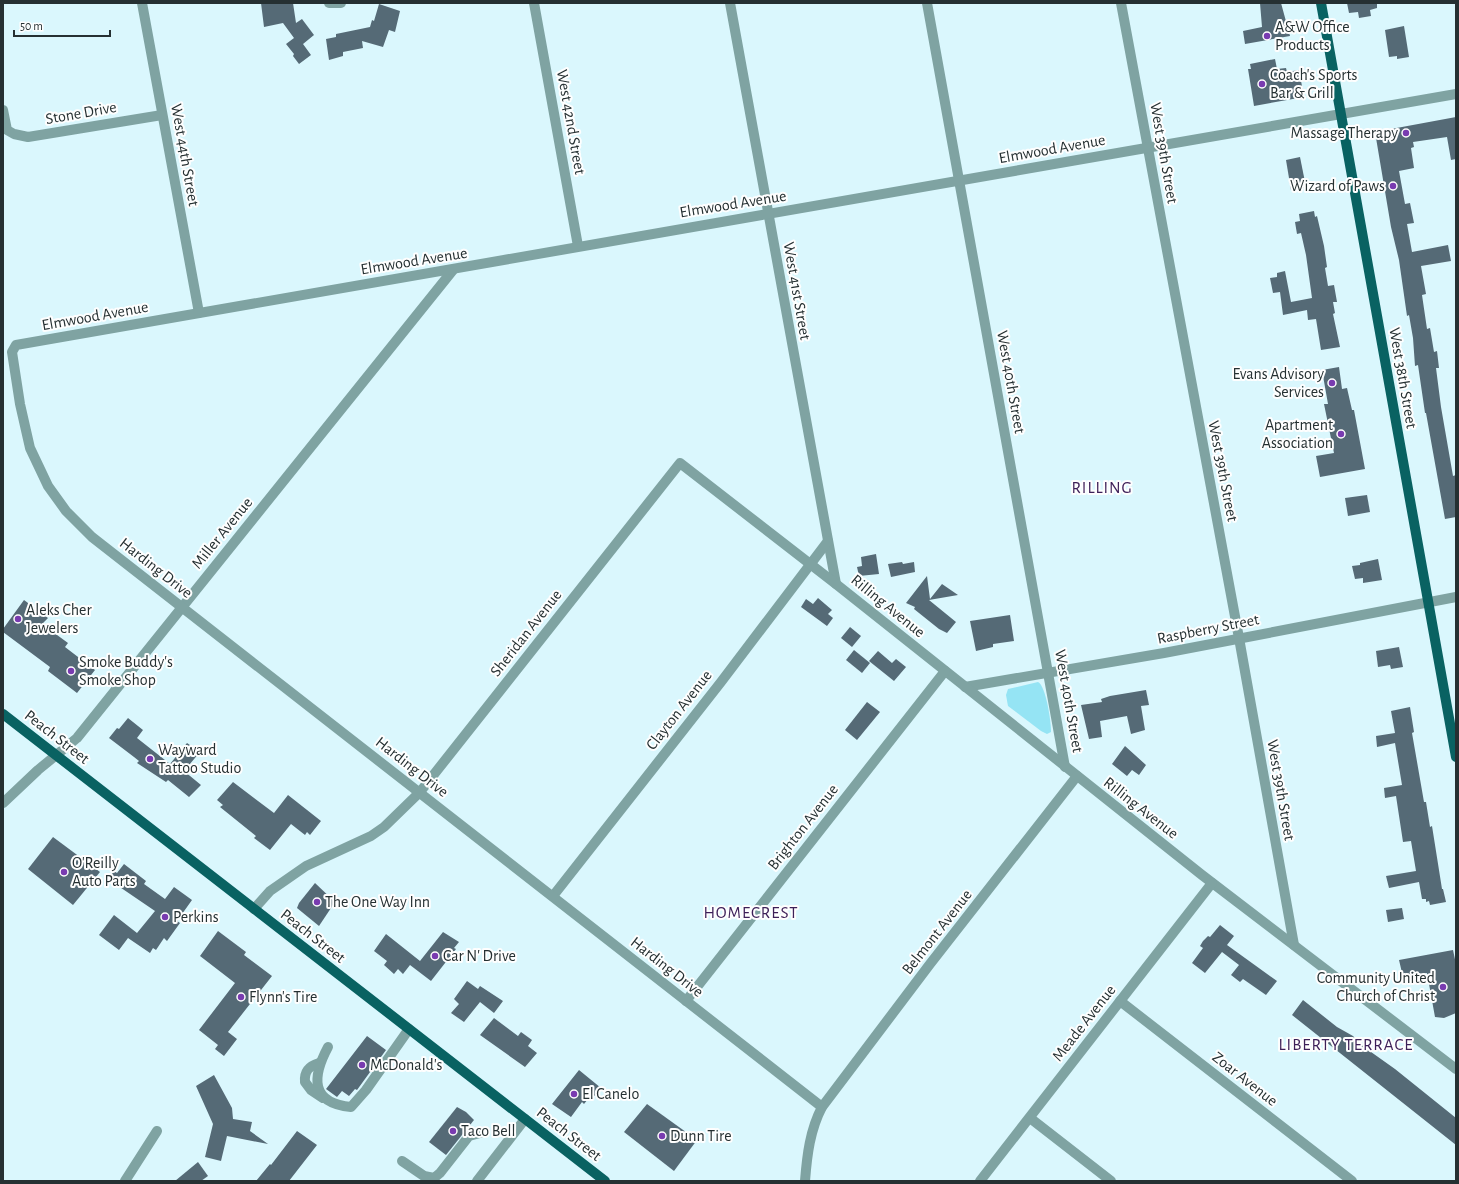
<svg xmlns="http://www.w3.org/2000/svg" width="1459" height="1184" viewBox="0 0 1459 1184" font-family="'Alegreya Sans',sans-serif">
<rect width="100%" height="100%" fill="#daf7fd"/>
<path fill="#95e4f4" d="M1038 682C1046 686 1051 721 1051 732L1047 734 1041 731 1008 706 1006 695 1008 689Z"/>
<g fill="#556a76">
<polygon points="261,3 293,3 296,23 302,19 314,35 303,44 311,55 299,64 293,56 294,54 286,44 294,38 283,23 264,27"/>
<polygon points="1260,3 1281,3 1290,36 1245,44 1243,31 1262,27"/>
<polygon points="1347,3 1377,3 1377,8 1370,10 1371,16 1359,18 1358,12 1349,13"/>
<polygon points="379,4 400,11 395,32 389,30 383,47 362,41 363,48 343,52 343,56 329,60 326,39 336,37 336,34 370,27 372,20 374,21"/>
<polygon points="1404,26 1409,57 1397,59 1397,56 1389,57 1385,30"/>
<polygon points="1275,59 1277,69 1286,68 1287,72 1299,70 1304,97 1254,106 1248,69 1251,69 1250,64"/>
<polygon points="1456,117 1456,159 1451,160 1447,137 1413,142 1414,147 1411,148 1414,168 1399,171 1405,204 1410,203 1414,223 1407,224 1412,252 1448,245 1451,261 1421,266 1426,294 1422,295 1427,329 1430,328 1434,352 1437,351 1439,368 1436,368 1441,407 1453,476 1456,475 1456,517 1445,519 1426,413 1425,413 1418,365 1415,366 1413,338 1409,315 1407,316 1399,260 1391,227 1375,132"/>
<polygon points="1300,157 1306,187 1291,190 1286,160"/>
<polygon points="1314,211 1315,217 1317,216 1324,246 1327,267 1325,268 1328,286 1334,285 1337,302 1333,302 1335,313 1333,314 1340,347 1321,350 1316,319 1308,320 1307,310 1283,315 1280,292 1273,293 1270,278 1277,277 1277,273 1285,271 1291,302 1312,298 1306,255 1301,233 1297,234 1295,222 1300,221 1299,214"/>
<polygon points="1339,367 1342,389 1347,388 1352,410 1354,410 1365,469 1320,477 1316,456 1334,453 1324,404 1328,404 1322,370"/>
<polygon points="1367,495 1370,512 1348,516 1345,498"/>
<polygon points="876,554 879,574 859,576 857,567 862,566 861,557"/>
<polygon points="1378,559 1382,580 1363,583 1363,578 1355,579 1352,566 1360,565 1360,563"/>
<polygon points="902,562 903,564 914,562 915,572 891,577 888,564"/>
<polygon points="927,576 930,599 942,584 958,595 929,600 956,622 947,633 939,629 914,609 915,607 906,603"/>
<polygon points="818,598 832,610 828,614 833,618 827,626 801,607 806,599 813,604"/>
<polygon points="24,600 48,618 42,624 68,643 65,647 95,670 77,693 48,671 50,667 3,632 3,629"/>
<polygon points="1010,615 1014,641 993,644 993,647 976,651 970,621"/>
<polygon points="850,627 861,636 852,647 841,638"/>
<polygon points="1399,647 1403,667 1391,669 1390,665 1378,667 1376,651"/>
<polygon points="854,650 870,663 862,673 846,660"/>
<polygon points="878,651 892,663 896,659 906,667 894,681 869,661"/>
<polygon points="1146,690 1149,705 1141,706 1145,730 1131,734 1127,716 1100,721 1102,737 1089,739 1081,705 1102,702 1101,699 1110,696"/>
<polygon points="867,702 880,712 857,740 845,730"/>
<polygon points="1410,707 1414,732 1412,733 1424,802 1426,802 1430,827 1432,826 1442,889 1443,889 1446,902 1430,905 1429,901 1426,902 1426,899 1422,899 1419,882 1389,888 1386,876 1416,871 1411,841 1403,842 1396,796 1385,798 1384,788 1402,785 1395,743 1377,747 1376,736 1395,733 1391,711"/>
<polygon points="128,718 143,730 137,738 170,764 187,743 200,752 184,771 201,785 189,797 168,780 166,782 137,763 139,761 134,757 109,738 117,728 119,729"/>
<polygon points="1125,746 1146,765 1139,775 1132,770 1127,776 1112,764"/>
<polygon points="233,782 274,813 288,795 321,821 310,835 307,832 305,835 291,824 270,850 254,838 256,836 220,807 223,805 217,800"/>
<polygon points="53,837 100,872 73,905 28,869"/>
<polygon points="124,864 146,881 144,884 165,899 174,887 192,900 177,921 180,923 167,941 164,938 156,950 153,948 150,953 128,938 119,950 99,935 114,915 137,933 155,911 108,879 114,871 117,873"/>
<polygon points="315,883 335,902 319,926 297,908 299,903"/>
<polygon points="1402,908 1404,919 1388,922 1386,910"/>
<polygon points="1220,925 1234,936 1227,945 1277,981 1266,995 1243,979 1240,982 1231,975 1239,965 1222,952 1205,973 1192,963 1203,948 1200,946 1203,941 1208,936 1210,937"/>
<polygon points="218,931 246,952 244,955 272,976 228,1032 237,1039 224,1056 215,1049 218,1045 199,1030 235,983 200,956"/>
<polygon points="443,932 459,942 454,948 456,949 431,981 410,965 403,974 398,969 394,974 384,965 387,961 374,951 386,934 420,961"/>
<polygon points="1453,950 1456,964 1456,1013 1444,1018 1435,1017 1427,973 1403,977 1399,960"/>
<polygon points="467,981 478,989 480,986 503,1001 494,1013 480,1002 464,1022 451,1013 459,1004 454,999"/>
<polygon points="1303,1000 1337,1027 1353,1036 1364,1047 1395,1069 1456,1118 1456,1145 1292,1015"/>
<polygon points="494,1018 518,1036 521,1032 532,1040 528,1046 537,1053 525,1067 480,1035"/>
<polygon points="367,1036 386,1050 357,1090 355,1089 349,1096 342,1091 337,1097 326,1089"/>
<polygon points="579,1070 601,1088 595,1096 592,1094 584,1104 582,1102 571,1117 552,1104"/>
<polygon points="214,1075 232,1108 233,1119 252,1122 250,1131 268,1144 227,1136 221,1161 205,1157 213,1124 196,1086"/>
<polygon points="647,1104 697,1140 674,1171 624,1132"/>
<polygon points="457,1107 466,1112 474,1120 446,1155 429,1142"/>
<polygon points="297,1131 317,1145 289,1181 256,1181 270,1164 271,1165"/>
<polygon points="198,1162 208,1176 201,1181 175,1181"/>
</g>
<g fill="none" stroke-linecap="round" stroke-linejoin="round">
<g stroke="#7fa3a2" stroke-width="10">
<polyline points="142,3 199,313"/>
<polyline points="329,3 341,3"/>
<polyline points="534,3 578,246"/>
<polyline points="730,3 836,584"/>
<polyline points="927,3 1065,767"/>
<polyline points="1121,3 1239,638 1294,945"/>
<polyline points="3,110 7,130 14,134 28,137 162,115"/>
<polyline points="965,687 1164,653 1456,597"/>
<polyline points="3,803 38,770 77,738 453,270"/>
<polyline points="553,896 721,682 828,541"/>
<polyline points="254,909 270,891 306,866 371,836 384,827 420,792 680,463 836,584 1202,875 1456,1069"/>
<polyline points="686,1001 945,671"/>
<polyline points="1120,1001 1352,1181"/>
<path d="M328 1047C312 1077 310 1103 351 1107L366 1090 409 1029"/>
<path d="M319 1063C309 1066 304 1071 305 1082L311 1090 323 1098"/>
<polyline points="822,1107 92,537 66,511 48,486 30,448 20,404 12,352 16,345 1456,94"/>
<polyline points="1030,1118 1111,1181"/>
<polyline points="402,1161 424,1176 434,1178 440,1173 469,1136 480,1133"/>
<polyline points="125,1181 157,1131"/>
<polyline points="477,1181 525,1119"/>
<path d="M805 1181C807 1155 810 1130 822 1107L930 964 1077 776"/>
<polyline points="980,1181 1212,883"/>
</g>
<g stroke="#096262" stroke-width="10">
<polyline points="1321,3 1456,757"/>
<polyline points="3,714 605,1181"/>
</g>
</g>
<g fill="#793bb0" stroke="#fefefe" stroke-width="1.5">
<circle cx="1267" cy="36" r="4"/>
<circle cx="1262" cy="84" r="4"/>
<circle cx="1406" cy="133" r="4"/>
<circle cx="1393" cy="186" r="4"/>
<circle cx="1332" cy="383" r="4"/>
<circle cx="1341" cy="434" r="4"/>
<circle cx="18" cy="619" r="4"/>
<circle cx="71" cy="671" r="4"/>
<circle cx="150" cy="759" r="4"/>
<circle cx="64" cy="872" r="4"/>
<circle cx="317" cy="902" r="4"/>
<circle cx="165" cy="917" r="4"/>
<circle cx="435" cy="956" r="4"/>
<circle cx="1443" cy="987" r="4"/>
<circle cx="241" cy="997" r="4"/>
<circle cx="362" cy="1065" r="4"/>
<circle cx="574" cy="1094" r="4"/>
<circle cx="453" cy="1131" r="4"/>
<circle cx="662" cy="1136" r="4"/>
</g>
<g text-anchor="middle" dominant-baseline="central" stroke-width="4" stroke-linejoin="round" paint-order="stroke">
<g font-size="16" fill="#253032" stroke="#fefefe" text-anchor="start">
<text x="1275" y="27">A&amp;W Office<tspan x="1275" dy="18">Products</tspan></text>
<text x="1270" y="75">Coach's Sports<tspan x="1270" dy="18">Bar &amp; Grill</tspan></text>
<text x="1398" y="133" text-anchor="end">Massage Therapy</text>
<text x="1385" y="186" text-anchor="end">Wizard of Paws</text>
<text x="1324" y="374" text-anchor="end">Evans Advisory<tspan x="1324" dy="18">Services</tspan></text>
<text x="1333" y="425" text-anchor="end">Apartment<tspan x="1333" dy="18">Association</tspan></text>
<text x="26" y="610">Aleks Cher<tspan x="26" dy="18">Jewelers</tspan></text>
<text x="79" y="662">Smoke Buddy's<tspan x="79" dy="18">Smoke Shop</tspan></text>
<text x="158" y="750">Wayward<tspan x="158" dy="18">Tattoo Studio</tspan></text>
<text x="72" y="863">O'Reilly<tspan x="72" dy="18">Auto Parts</tspan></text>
<text x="325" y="902">The One Way Inn</text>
<text x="173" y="917">Perkins</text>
<text x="443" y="956">Car N' Drive</text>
<text x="1435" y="978" text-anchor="end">Community United<tspan x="1435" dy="18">Church of Christ</tspan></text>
<text x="249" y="997">Flynn's Tire</text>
<text x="370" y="1065">McDonald's</text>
<text x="582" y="1094">El Canelo</text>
<text x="461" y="1131">Taco Bell</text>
<text x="670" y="1136">Dunn Tire</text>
</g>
<g font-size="16" fill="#253032" stroke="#fefefe">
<text transform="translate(81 113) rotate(-10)">Stone Drive</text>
<text transform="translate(571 122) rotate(80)">West 42nd Street</text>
<text transform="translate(1052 149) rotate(-10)">Elmwood Avenue</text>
<text transform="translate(1164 153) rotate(80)">West 39th Street</text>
<text transform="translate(185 155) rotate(80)">West 44th Street</text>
<text transform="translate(733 204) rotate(-9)">Elmwood Avenue</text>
<text transform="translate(414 261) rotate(-9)">Elmwood Avenue</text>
<text transform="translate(797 291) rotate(80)">West 41st Street</text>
<text transform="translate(95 316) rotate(-10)">Elmwood Avenue</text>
<text transform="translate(1403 378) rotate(80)">West 38th Street</text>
<text transform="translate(1011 382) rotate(80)">West 40th Street</text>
<text transform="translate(1223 471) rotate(79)">West 39th Street</text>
<text transform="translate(222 533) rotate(-51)">Miller Avenue</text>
<text transform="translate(156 568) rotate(38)">Harding Drive</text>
<text transform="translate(888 606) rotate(39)">Rilling Avenue</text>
<text transform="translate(1208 629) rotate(-11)">Raspberry Street</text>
<text transform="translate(526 633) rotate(-52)">Sheridan Avenue</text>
<text transform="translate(1069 701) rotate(80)">West 40th Street</text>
<text transform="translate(679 710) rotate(-52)">Clayton Avenue</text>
<text transform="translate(57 737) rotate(38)">Peach Street</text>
<text transform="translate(412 767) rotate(38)">Harding Drive</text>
<text transform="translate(1281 790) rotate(80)">West 39th Street</text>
<text transform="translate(1141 808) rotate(38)">Rilling Avenue</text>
<text transform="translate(803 827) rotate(-52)">Brighton Avenue</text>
<text transform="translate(937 932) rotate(-52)">Belmont Avenue</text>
<text transform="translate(313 936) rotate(38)">Peach Street</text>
<text transform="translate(667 967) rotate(38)">Harding Drive</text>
<text transform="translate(1084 1023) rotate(-52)">Meade Avenue</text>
<text transform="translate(1245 1079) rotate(38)">Zoar Avenue</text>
<text transform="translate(569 1134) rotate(38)">Peach Street</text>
</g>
<g font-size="17" letter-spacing="1" fill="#3c1f58" stroke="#fefefe">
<text x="1102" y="487">RILLING</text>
<text x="751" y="912">HOMECREST</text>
<text x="1346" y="1044">LIBERTY TERRACE</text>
</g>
</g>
<rect width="1459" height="1184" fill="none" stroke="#253032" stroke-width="8"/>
<path d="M14 30v6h96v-6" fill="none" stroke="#253032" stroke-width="2"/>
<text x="20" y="30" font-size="12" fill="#253032" stroke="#fefefe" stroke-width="3" paint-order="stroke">50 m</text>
</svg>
